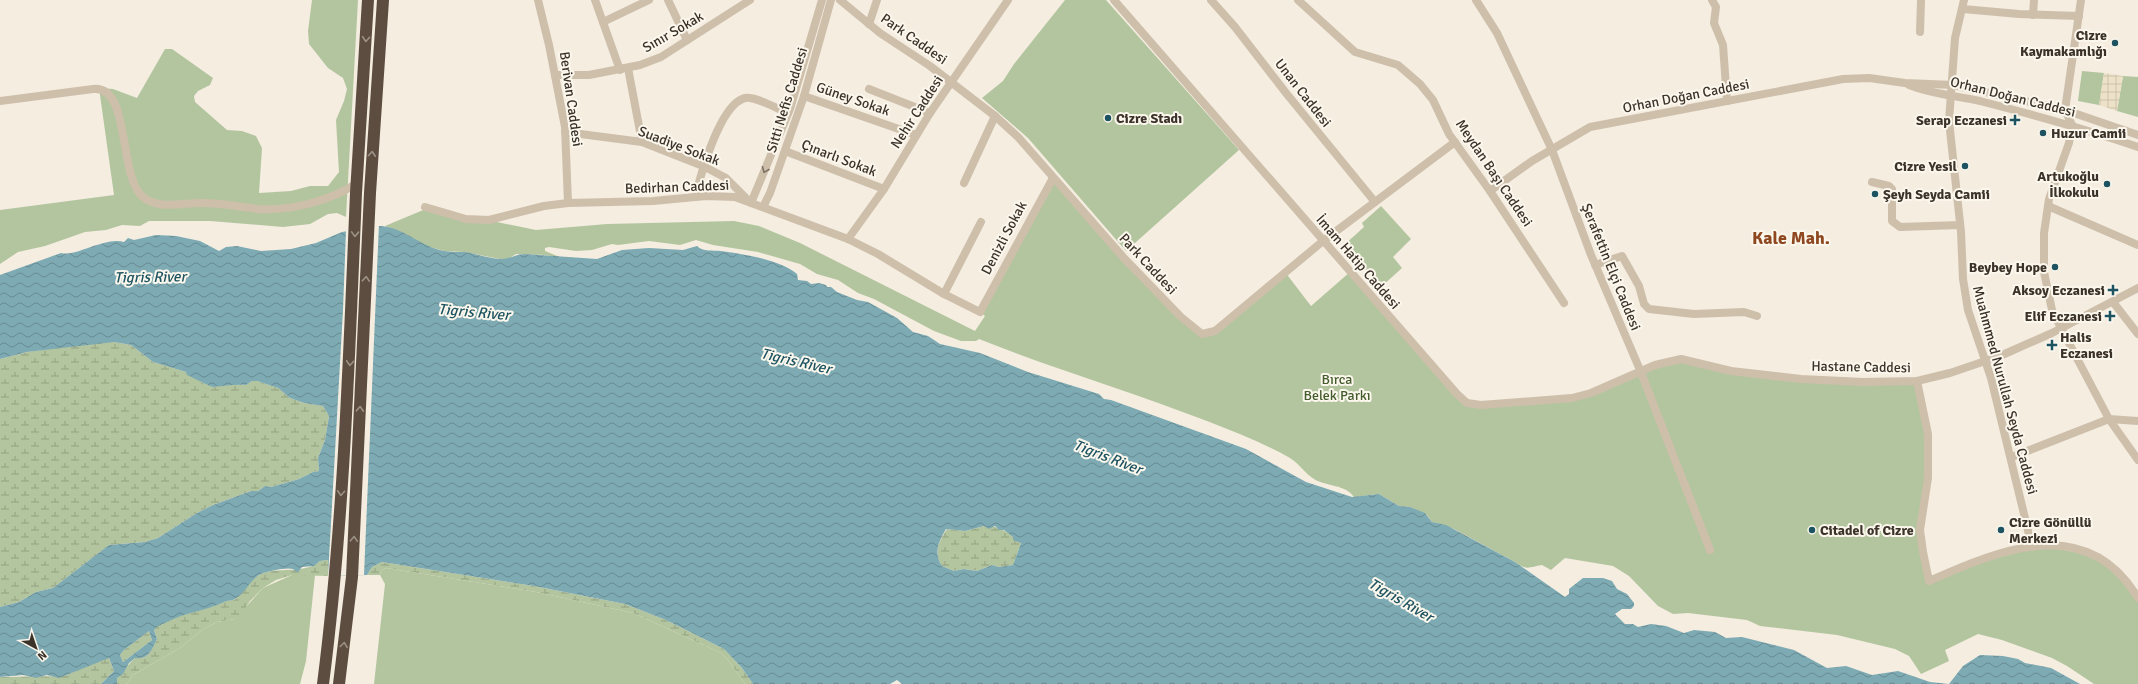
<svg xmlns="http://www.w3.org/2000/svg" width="2138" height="684" viewBox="0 0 2138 684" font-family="Signika,sans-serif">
<defs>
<pattern id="wetland-marsh" width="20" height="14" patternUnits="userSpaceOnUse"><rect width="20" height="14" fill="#b3c59f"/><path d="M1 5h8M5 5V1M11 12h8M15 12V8" fill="none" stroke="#93a182"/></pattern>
<pattern id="plaza-grid" width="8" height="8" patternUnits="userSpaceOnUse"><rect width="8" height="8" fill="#ede1c7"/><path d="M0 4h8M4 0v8" fill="none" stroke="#ccc2ab"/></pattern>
<pattern id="water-waves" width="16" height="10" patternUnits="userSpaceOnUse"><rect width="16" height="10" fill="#7daab3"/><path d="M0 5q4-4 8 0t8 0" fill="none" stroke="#688b92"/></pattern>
</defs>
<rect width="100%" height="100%" fill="#f4ede0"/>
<g fill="#b3c59f">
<polygon points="312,0 358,0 346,217 337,213 328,214 310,224 283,227 210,221 149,221 140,226 122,225 106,230 85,232 45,246 18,252 0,264 0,210 114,195 99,88 113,89 137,98 165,49 172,49 213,78 210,85 198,91 194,96 195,102 227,130 242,131 256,136 262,148 259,193 291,191 310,186 328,186 339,172 336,120 344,101 347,89 343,78 328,68 309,44 308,31"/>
<polygon points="1065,0 1106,0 1239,150 1126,251 1028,138 982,98 1003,81 1014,64"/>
<polygon points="2082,71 2104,73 2099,105 2078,101"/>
<polygon points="2123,76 2138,77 2138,117 2117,111"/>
<path d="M1053 178 1181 317 1205 334 1285 272 1311 306 1350 272 1467 403 1572 398 1676 359 1760 374 1917 381 1928 434 1920 530 1929 581 1959 568 2042 546 2097 556 2138 598V684H2094L2067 666 2052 658 2002 640 1978 634 1945 650 1949 661 1921 674 1909 656 1895 649 1837 635 1760 626 1747 620 1688 613 1673 614 1658 606 1629 576 1613 566 1565 558 1551 570 1542 565C1530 567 1526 571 1515 562L1454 529 1432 522 1427 515 1410 507 1399 506 1379 494 1354 497C1345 484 1327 487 1314 479 1304 473 1300 464 1290 458 1264 443 1235 432 1207 421 1132 392 1054 369 979 339L976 341H961L934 331 874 299 858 293 838 280 817 274 800 264 758 252 713 245 696 240 680 245 649 241 618 245 612 244 592 250 576 251 549 247 545 248V251L562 258 545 255 516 254 508 259H500L464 252 444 251 426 246 385 226 428 208 536 230 607 224 734 221 759 226 800 243 975 331 985 316 980 312Z"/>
<polygon points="1381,206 1411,239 1393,257 1402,268 1381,287 1343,246 1364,227 1362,223"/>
<polygon points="386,568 536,592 633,613 721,653 728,660 745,684 374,684 385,584 380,575 382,570"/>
<polygon points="292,575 315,575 306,661 300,684 127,684 133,675 180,648 202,630 217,622 235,619 263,588"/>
</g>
<g fill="url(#wetland-marsh)">
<polygon points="100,342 114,342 131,345 153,362 186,372 203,383 214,387 233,384 246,385 252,381 257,381 278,388 290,398 304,403 323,406 329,416 325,440 318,458 319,471 313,472 299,479 271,487 265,486 258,491 251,491 213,505 197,513 158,538 145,542 109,545 53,588 36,592 19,602 0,607 0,359 27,352"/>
<path d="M984 526C1000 526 1010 533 1021 543L1013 565 999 567 992 565 977 571 964 569 954 571 942 566C933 553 939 541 947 529L965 531Z"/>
<path d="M328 560V576L292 575 276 580 263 588 250 601 240 616 235 619 217 622 202 630 180 648 133 675 127 684H117V678C125 671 128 664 135 658 150 659 151 650 157 639L154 630 157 626C165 624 171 618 179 616 194 611 211 608 225 601 228 600 231 601 234 600 245 593 250 578 263 573 281 567 306 574 320 561Z"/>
<polygon points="382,562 534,586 625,604 666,620 724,649 742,668 753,684 745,684 728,660 721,653 633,613 536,592 386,568 382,570 380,575 367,575 372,567"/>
<polygon points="149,631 152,640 123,662 120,655 124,650"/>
<polygon points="105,658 109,658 114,671 101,684 0,684 0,677 64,676"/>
</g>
<polygon fill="url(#plaza-grid)" points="2104,73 2123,76 2117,111 2099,105"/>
<g fill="url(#water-waves)" fill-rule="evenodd">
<path d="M379 226C402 226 421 247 444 251 451 252 458 252 465 252 477 254 490 259 502 259 510 259 516 254 525 254L597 259 622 250 649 248 683 250 697 246C703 252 713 250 721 251 743 254 781 260 797 274L798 280 807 281 811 284 819 283 826 285 827 287H831L837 292 857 300 868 302 897 318 913 332 928 336 940 344 980 353 1028 372 1099 394 1104 399 1111 400 1246 449 1306 482 1352 497 1379 494 1399 506 1410 507 1425 513 1432 522 1446 525 1515 562 1565 597 1569 594V589L1583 578H1603L1612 581 1617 589 1627 594 1634 603V606L1631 609H1622L1615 614 1625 624H1633L1638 627 1651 624 1666 626 1684 633 1694 630 1715 632 1726 638 1742 637 1794 650 1827 668 1846 666 1872 675 1898 671 1930 682 1949 684H902L897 680 890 684H753L742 668 724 649 666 620 625 604 534 586 382 562 372 567 367 575 328 576V560L320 561 314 566 302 567 298 572C296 572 295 570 293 569 287 567 269 571 263 573 250 578 246 594 233 600 231 601 227 600 224 602 206 611 185 612 167 622 162 625 158 625 154 630L157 639C152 649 149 660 135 658L129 663 123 674 117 678V684H101L114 671 109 658 59 678 47 675 36 678 23 675 0 677V607L19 602 36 592 53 588 109 545 145 542 158 538 197 513 213 505 251 491H258L265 486 271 487 299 479 313 472 319 471 318 458 325 440 329 416 323 406 304 403 290 398 278 388 257 381H252L246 385C234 384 225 386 214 387 210 387 192 377 187 375L186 372 153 362 131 345 114 342 27 352 0 359V275L61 253C76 257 106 236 124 242L128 238 134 240 156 235 176 236 200 241 219 251 226 247 237 246 261 251 291 249 316 243 342 232ZM984 526 989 529 995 526 999 530H1004L1013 537V540L1021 543 1013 565 999 567 992 565 977 571 964 569 954 571 942 566C933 553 939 541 946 529L965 531ZM149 631 152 640 123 662 120 655 124 650Z"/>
<polygon points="1980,655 2003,656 2018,659 2025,663 2051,668 2080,684 1949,684 1963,666"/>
</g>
<polygon fill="#f4ede0" points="379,224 364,575 328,576 343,310 346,230"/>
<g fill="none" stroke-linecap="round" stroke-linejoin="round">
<g stroke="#cebfab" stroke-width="8">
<polyline points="538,0 549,45 565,127 568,203"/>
<polyline points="595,0 620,70"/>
<polyline points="668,0 687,40"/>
<polyline points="840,0 880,33 930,66 995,116 1018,137 1123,257 1181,317 1202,334 1215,331 1323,241 1455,142"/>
<polyline points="1114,0 1457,394 1467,403 1481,405 1572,398 1591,393 1655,365 1681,359 1731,371 1801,379 1863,382 1917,381 1950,373 2000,356 2052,333 2138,288"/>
<polyline points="1211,0 1235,27 1286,93 1375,202"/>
<polyline points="1298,0 1355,52 1398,65 1420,84 1433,100 1449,134 1490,191 1564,303"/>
<polyline points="1476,0 1497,33 1552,150 1591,255 1640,370 1710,550"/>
<polyline points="1712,0 1716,7 1714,23 1723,45 1727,101"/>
<polyline points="1964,0 1955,38 1949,121 1961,232 1963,279 1968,310 1991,378 2032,547"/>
<polyline points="2081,0 2065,110 2072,125 2069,143 2049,199 2044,233 2044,272 2052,310 2061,328 2109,419 2138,460"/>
<polyline points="1963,9 2019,14 2079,16"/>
<polyline points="2033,15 2034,0"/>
<polyline points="603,22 649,0"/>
<polyline points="869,24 877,0"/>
<polyline points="1920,32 1921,0"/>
<polyline points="628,68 642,142"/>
<polyline points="555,75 589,75 640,65 661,57 750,0"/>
<path d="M1909 85C1932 94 1957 96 1980 101 2034 115 2086 129 2138 147"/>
<polyline points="869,89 930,113"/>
<polyline points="804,96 916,135"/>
<path d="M0 101 93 89C131 85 118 174 142 196 158 211 184 202 204 203 222 203 240 207 258 209 290 211 331 201 357 183"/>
<polyline points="565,132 642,142 703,166 726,178 751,203 790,109 822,0"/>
<polyline points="785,151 884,189"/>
<polyline points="1872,182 1889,186 1892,189 1892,221 1900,227 1960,225"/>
<polyline points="964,183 995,116"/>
<polyline points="1490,191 1532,161 1590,127 1843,79 1869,78 1905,83 1954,85 2065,110 2138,135"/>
<path d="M695 197C701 174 720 104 745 98 755 96 778 109 788 113"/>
<polyline points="2048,206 2138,245"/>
<polyline points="425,207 466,219 489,220 544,206 568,203 653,201 706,196 735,197 848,239 878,254 944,294 980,312 1053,178"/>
<polyline points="763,207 770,193 804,96 831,0"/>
<polyline points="848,239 884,189 930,113 1008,0"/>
<polyline points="1595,265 1622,256 1639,286 1644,304 1649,309 1694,314 1744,312 1757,316"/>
<polyline points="944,294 981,222"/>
<polyline points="2113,302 2138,334"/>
<path d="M1917 381 1928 434V478L1920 530 1923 552 1929 581C2001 549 2087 513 2138 598"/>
<polyline points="2012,457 2109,419 2138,421"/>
</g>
<g stroke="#5d4d41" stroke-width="12">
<path d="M323 684C344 521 349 357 356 193 360 128 364 64 368 0"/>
<polyline points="339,684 352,577 370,193 383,0"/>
</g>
</g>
<defs><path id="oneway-chevron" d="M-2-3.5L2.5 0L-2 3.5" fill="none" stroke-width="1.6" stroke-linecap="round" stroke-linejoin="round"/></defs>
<g stroke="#9c9186">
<use href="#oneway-chevron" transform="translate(366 39) rotate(94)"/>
<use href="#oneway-chevron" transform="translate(372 154) rotate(-86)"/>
<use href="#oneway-chevron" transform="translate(355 234) rotate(92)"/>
<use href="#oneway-chevron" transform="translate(366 279) rotate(-87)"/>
<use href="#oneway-chevron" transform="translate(350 363) rotate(94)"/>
<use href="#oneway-chevron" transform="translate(360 409) rotate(-87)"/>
<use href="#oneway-chevron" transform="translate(341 493) rotate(94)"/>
<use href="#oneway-chevron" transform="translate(354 539) rotate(-87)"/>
<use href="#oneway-chevron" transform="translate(344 645) rotate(-82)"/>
</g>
<use stroke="#7d7164" href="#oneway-chevron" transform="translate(765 170) rotate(112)"/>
<g fill="#1d5360" stroke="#fbf7ed" stroke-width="1.5">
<circle cx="2115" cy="43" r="4"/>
<circle cx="1108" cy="118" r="4"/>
<path d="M2013 114h4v4h4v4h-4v4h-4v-4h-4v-4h4z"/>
<circle cx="2043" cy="133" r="4"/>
<circle cx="1965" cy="166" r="4"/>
<circle cx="2107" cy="184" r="4"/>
<circle cx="1875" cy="194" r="4"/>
<circle cx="2055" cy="267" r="4"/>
<path d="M2111 284h4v4h4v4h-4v4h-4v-4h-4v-4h4z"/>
<path d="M2108 310h4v4h4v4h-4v4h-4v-4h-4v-4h4z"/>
<path d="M2050 339h4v4h4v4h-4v4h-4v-4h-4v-4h4z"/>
<circle cx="1812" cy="530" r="4"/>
<circle cx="2001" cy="530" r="4"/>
</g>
<g text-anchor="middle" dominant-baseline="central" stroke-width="4" stroke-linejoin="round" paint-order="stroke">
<g font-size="14" fill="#3b322a" stroke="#fbf7ed">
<text transform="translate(673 32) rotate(-30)">Sınır Sokak</text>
<text transform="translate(914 39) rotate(35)">Park Caddesi</text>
<text transform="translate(1303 93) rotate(52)">Unan Caddesi</text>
<text transform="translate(1686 96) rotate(-11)">Orhan Doğan Caddesi</text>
<text transform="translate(2013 97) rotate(14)">Orhan Doğan Caddesi</text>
<text transform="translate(571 99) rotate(82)">Berivan Caddesi</text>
<text transform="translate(853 99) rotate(19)">Güney Sokak</text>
<text transform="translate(787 100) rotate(-73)">Sitti Nefis Caddesi</text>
<text transform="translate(917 112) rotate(-57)">Nehir Caddesi</text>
<text transform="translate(679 146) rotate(21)">Suadiye Sokak</text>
<text transform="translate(839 158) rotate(21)">Çınarlı Sokak</text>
<text transform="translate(1494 173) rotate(56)">Meydan Başı Caddesi</text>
<text transform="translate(677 187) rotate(-2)">Bedirhan Caddesi</text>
<text transform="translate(1004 238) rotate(-62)">Denizli Sokak</text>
<text transform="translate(1358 262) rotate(49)">İmam Hatip Caddesi</text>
<text transform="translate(1148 264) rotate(47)">Park Caddesi</text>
<text transform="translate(1611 267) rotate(68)">Şerafettin Elçi Caddesi</text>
<text transform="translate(1861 367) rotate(1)">Hastane Caddesi</text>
<text transform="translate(2005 390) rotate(75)">Muahmmed Nurullah Seyda Caddesi</text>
</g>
<g font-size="14" font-weight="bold" fill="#3b322a" stroke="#fbf7ed" text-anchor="end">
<text x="2107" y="35">Cizre<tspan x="2107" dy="16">Kaymakamlığı</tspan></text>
<text x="1116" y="118" text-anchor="start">Cizre Stadı</text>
<text x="2007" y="120">Serap Eczanesi</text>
<text x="2051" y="133" text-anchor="start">Huzur Camii</text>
<text x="1957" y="166">Cizre Yesil</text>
<text x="2099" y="176">Artukoğlu<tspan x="2099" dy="16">İlkokulu</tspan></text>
<text x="1883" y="194" text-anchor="start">Şeyh Seyda Camii</text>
<text x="2047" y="267">Beybey Hope</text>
<text x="2105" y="290">Aksoy Eczanesi</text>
<text x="2102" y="316">Elif Eczanesi</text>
<text x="2060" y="337" text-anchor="start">Halis<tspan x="2060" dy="16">Eczanesi</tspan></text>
<text x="2009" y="522" text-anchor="start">Cizre Gönüllü<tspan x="2009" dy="16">Merkezi</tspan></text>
<text x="1820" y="530" text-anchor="start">Citadel of Cizre</text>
</g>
<g font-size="14" fill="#445b2d" stroke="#fbf7ed">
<text x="1337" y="379">Bırca<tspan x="1337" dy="16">Belek Parkı</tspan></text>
</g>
<g font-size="15" font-style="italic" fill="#1d5360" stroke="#fbf7ed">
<text transform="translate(150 277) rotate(-1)">Tigris River</text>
<text transform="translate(474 312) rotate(5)">Tigris River</text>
<text transform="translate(796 361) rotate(13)">Tigris River</text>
<text transform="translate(1108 457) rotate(21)">Tigris River</text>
<text transform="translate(1401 600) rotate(30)">Tigris River</text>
</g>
<g font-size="18" font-weight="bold" fill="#8f471f" stroke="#fbf7ed">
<text x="1791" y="238">Kale Mah.</text>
</g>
</g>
<g transform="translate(36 648) rotate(140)" stroke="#fbf7ed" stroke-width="3" paint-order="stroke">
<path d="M0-3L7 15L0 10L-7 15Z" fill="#3b322a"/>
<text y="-6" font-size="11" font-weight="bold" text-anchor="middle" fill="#3b322a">N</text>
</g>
</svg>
